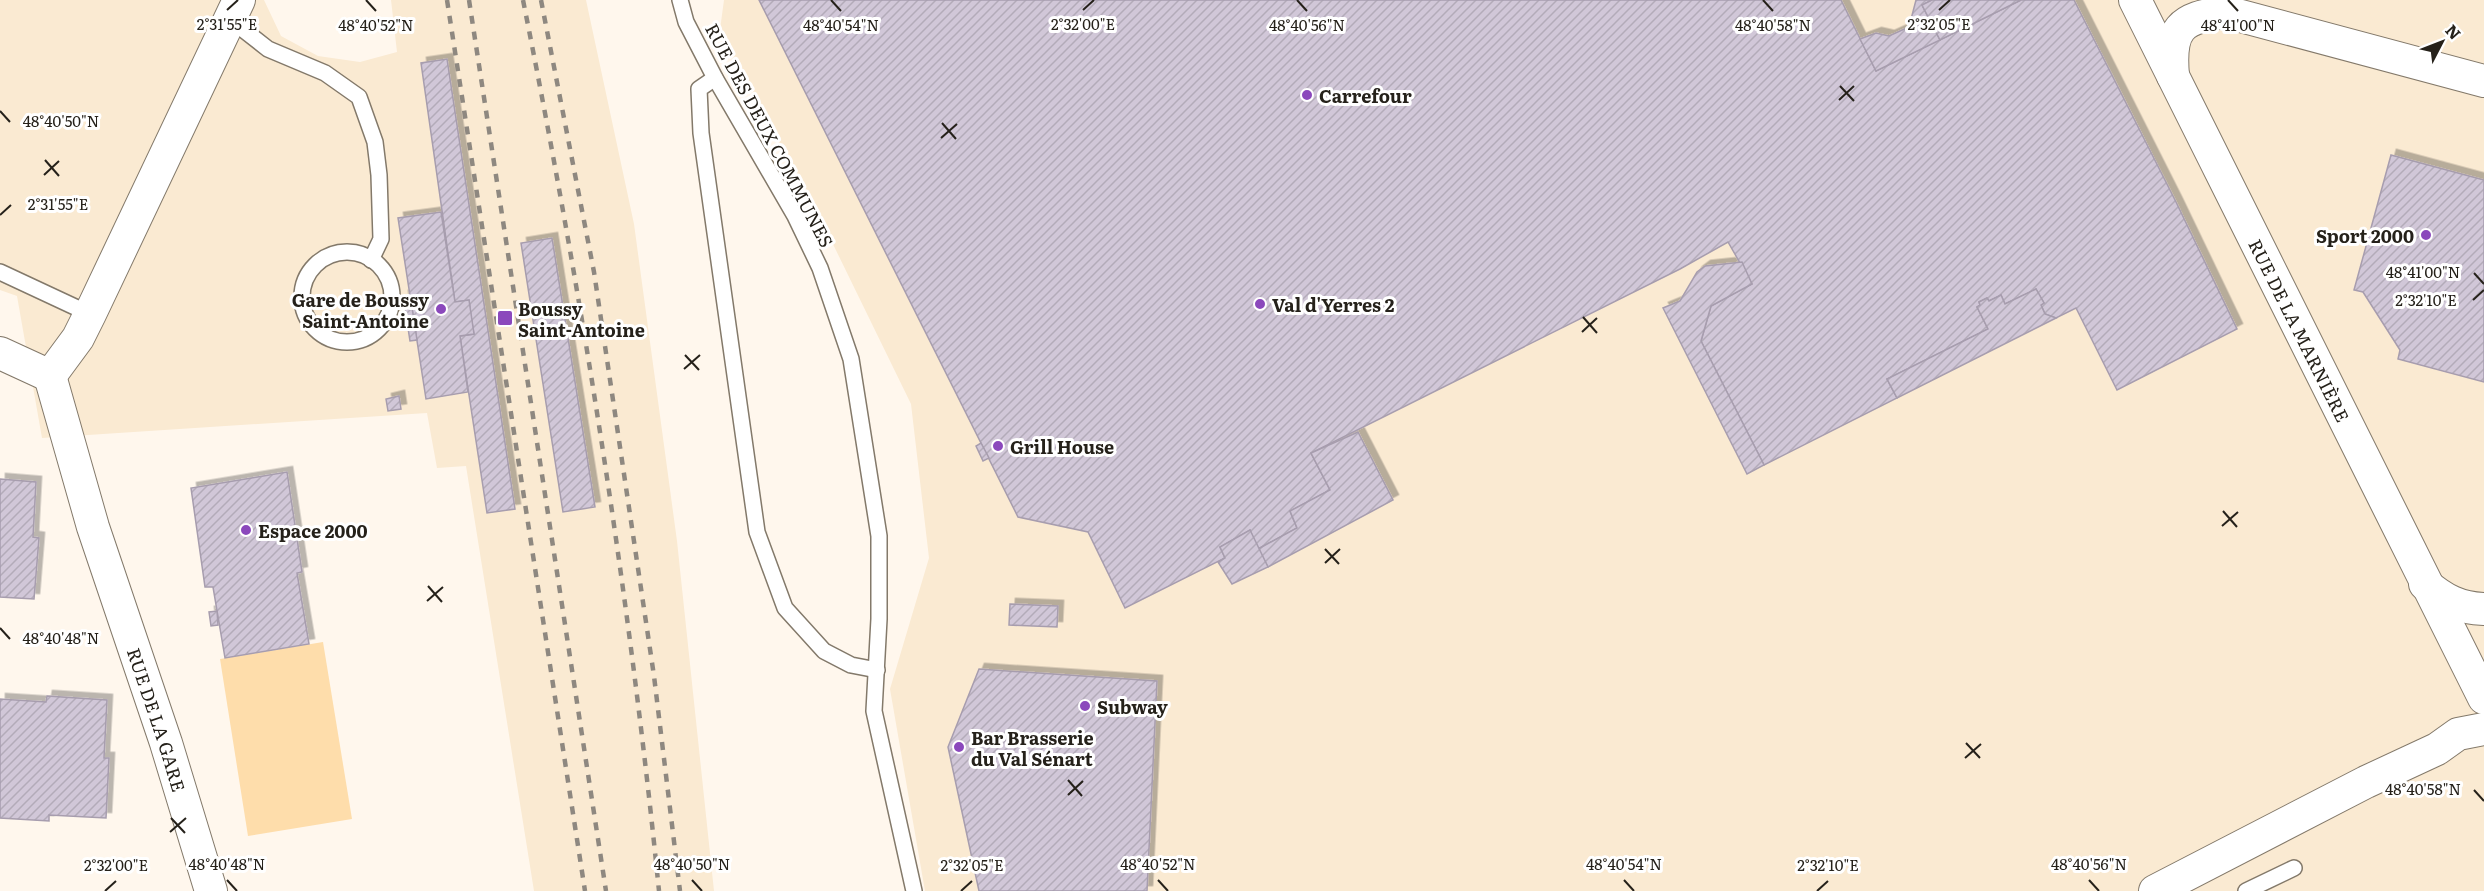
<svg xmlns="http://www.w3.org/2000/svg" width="2484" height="891" viewBox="0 0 2484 891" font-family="Literata,serif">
<defs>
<pattern id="building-hatch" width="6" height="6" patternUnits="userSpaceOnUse" patternTransform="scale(1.5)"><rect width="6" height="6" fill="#d1c7d8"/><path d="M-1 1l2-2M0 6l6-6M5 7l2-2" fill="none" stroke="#b3abb9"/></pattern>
<filter id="shadow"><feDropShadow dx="5.5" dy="-5.5" stdDeviation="0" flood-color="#0004"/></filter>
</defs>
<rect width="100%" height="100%" fill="#fff7ed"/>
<g fill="#faead2">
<polygon points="0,0 264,0 281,36 318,56 360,62 397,52 391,0 586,0 634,224 677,541 714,891 534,891 466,466 437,468 427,413 42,438 17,296 0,290"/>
<polygon points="724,0 2484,0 2484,891 925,891 890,689 929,558 911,404 809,195 719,37"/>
</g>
<polygon fill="#feddab" points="323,642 352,819 248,836 220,659"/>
<g fill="url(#building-hatch)" stroke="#a79dae" stroke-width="1.5" filter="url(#shadow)">
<polygon points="759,0 1841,0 1876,71 2021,0 2074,0 2176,202 2237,329 2117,390 2076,308 2056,318 2045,314 2041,305 2044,303 2036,289 2005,304 2001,295 1989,301 1987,298 1979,302 1980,305 1977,307 1988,329 1887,379 1897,398 1764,465 1701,341 1711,306 1752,284 1728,242 1680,269 1311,453 1330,490 1290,511 1297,528 1258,549 1250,530 1220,547 1225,558 1125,608 1088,532 1018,517"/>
<polygon points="1916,0 1932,0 1922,5 1940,40 1876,71 1860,39 1876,33 1889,36 1909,27"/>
<polygon points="1932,0 2021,0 1940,40 1922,5"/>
<polygon points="447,59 515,509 487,513 460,336 474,334 471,316 469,300 455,302 421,63"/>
<polygon points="2391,155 2484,180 2484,382 2398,359 2400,350 2363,292 2354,290"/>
<polygon points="441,212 455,302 469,300 474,334 460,336 468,392 426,399 398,218"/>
<polygon points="552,238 595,507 563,512 521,243"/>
<polygon points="1742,262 1752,284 1711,306 1701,341 1764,465 1747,474 1663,308 1680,301 1697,272 1705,266"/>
<polygon points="2036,289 2044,303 2041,305 2045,314 2056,318 1897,398 1887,379 1988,329 1977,307 1980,305 1979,302 1987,298 1989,301 2001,295 2005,304"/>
<polygon points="410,295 417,340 410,341 403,296"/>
<polygon points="399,396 401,409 388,411 386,399"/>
<polygon points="1358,432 1393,500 1268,567 1258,549 1297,528 1290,511 1330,490 1311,453"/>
<polygon points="981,443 989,458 983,461 976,446"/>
<polygon points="287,472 302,572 297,573 309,644 225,658 213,587 205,587 191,488"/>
<polygon points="0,479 36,482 33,537 39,538 34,599 0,597"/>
<polygon points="1250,530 1268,567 1232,584 1218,562 1225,558 1220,547"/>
<polygon points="1010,604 1058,606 1057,627 1009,625"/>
<polygon points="217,611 218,625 211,626 209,612"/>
<polygon points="979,669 1157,681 1147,891 979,891 948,747"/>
<polygon points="47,696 107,700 104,758 109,758 106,818 49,815 49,821 0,818 0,699 46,702"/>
</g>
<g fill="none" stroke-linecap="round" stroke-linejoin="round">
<g stroke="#83796a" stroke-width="18">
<g id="service">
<polyline points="680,0 686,22 715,78 795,216 820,268 851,359 879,536 879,619 874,711 914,891"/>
<polyline points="231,20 268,49 325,73 359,97 375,142 379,175 381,239 371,260"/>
<polyline points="715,78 699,89 701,133 757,532 785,608 824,651 851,665 877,670"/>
<circle cx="347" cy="297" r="45"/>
<polyline points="0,272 90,314"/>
<polyline points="2246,891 2294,868"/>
</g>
</g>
<g stroke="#83796a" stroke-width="34">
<g id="minor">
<path id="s1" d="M2135 0 2484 698"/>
<path d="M2173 76C2169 29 2179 18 2226 12L2484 81"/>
<polyline points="0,353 50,376"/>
<path id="s2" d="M50 376 93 527 166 743 211 891"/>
<polyline points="50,376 78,338 90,314 239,0"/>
<path d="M2425 584C2444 600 2459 608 2484 609"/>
<polyline points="2155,891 2366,782 2437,749 2458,734 2484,729"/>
</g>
</g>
<use href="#service" stroke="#fff" stroke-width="15"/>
<use href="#minor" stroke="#fff" stroke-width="32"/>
<g stroke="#8e8880" stroke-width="4.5" stroke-dasharray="8 8" stroke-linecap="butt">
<polyline points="447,0 585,891"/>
<polyline points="469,0 606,891"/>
<path d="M523 0C582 295 629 592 659 891"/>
<polyline points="541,0 594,272 654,676 680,891"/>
</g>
</g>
<path fill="none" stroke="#25211a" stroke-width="2" d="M366 0 376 11M831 0 841 11M1297 0 1307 11M1763 0 1773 11M2228 0 2238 11M227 10 238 0M1083 10 1094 0M1939 10 1950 0M1840 86 1854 101M1839 100 1854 86M0 111 10 122M942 123 956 139M941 138 957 124M45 160 59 176M44 175 59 161M0 215 11 205M2474 273 2484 284M2473 300 2484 290M1583 317 1597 333M1582 332 1597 318M685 355 699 370M684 369 700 355M2223 511 2237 527M2222 526 2238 512M1325 549 1339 564M1325 563 1340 549M428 586 442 602M427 601 443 587M0 628 10 639M1966 743 1980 758M1965 758 1981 744M1068 780 1082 796M2474 790 2484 801M1068 795 1083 781M171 818 185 833M170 832 186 818M227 880 237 891M692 880 702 891M1158 880 1168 891M1624 880 1634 891M2089 880 2099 891M105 891 116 881M961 891 972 881M1817 891 1828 881"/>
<g fill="#8b48bc" stroke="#fff" stroke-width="2">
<circle cx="1307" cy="95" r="6"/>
<circle cx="2426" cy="235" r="6"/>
<circle cx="1260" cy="304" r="6"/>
<circle cx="441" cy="309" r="6"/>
<rect x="497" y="310" width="16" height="16" rx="3"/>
<circle cx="998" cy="446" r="6"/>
<circle cx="246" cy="530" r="6"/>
<circle cx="1085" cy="706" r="6"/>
<circle cx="959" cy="747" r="6"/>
</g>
<g text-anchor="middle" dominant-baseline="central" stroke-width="6" stroke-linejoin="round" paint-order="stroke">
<g font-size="18" font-weight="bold" fill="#25211a" stroke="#fff" text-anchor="start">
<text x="1319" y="95">Carrefour</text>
<text x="2414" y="235" text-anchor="end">Sport 2000</text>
<text x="429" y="299" text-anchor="end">Gare de Boussy<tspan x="429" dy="21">Saint-Antoine</tspan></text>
<text x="1272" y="304">Val d'Yerres 2</text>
<text x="518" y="308">Boussy<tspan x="518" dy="21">Saint-Antoine</tspan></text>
<text x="1010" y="446">Grill House</text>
<text x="258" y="530">Espace 2000</text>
<text x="1097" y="706">Subway</text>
<text x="971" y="737">Bar Brasserie<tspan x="971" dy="21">du Val Sénart</tspan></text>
</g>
<g font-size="18" fill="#25211a" stroke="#fff">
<text transform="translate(770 135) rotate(62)">RUE DES DEUX COMMUNES</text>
<text stroke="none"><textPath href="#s1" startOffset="369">RUE DE LA MARNIÈRE</textPath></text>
<text stroke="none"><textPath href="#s2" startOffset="360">RUE DE LA GARE</textPath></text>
</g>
</g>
<g font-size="15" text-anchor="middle" fill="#25211a" stroke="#fff" stroke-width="6" stroke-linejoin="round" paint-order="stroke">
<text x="227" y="30">2°31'55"E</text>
<text x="1083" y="30">2°32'00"E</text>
<text x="1939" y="30">2°32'05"E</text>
<text x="376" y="31">48°40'52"N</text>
<text x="841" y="31">48°40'54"N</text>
<text x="1307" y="31">48°40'56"N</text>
<text x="1773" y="31">48°40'58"N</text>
<text x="2238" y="31">48°41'00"N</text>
<text x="61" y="127">48°40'50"N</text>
<text x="58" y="210">2°31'55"E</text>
<text x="2423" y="278">48°41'00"N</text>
<text x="2426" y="306">2°32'10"E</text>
<text x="61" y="644">48°40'48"N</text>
<text x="2423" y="795">48°40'58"N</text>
<text x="227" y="870">48°40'48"N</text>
<text x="692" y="870">48°40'50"N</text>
<text x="1158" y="870">48°40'52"N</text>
<text x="1624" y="870">48°40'54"N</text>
<text x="2089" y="870">48°40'56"N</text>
<text x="116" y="871">2°32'00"E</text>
<text x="972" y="871">2°32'05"E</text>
<text x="1828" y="871">2°32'10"E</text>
</g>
<g transform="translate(2442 42) rotate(48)" stroke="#ffffff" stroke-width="4.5" paint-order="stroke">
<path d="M0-4.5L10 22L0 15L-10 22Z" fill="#25211a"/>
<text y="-9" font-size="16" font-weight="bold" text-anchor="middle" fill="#25211a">N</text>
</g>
</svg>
